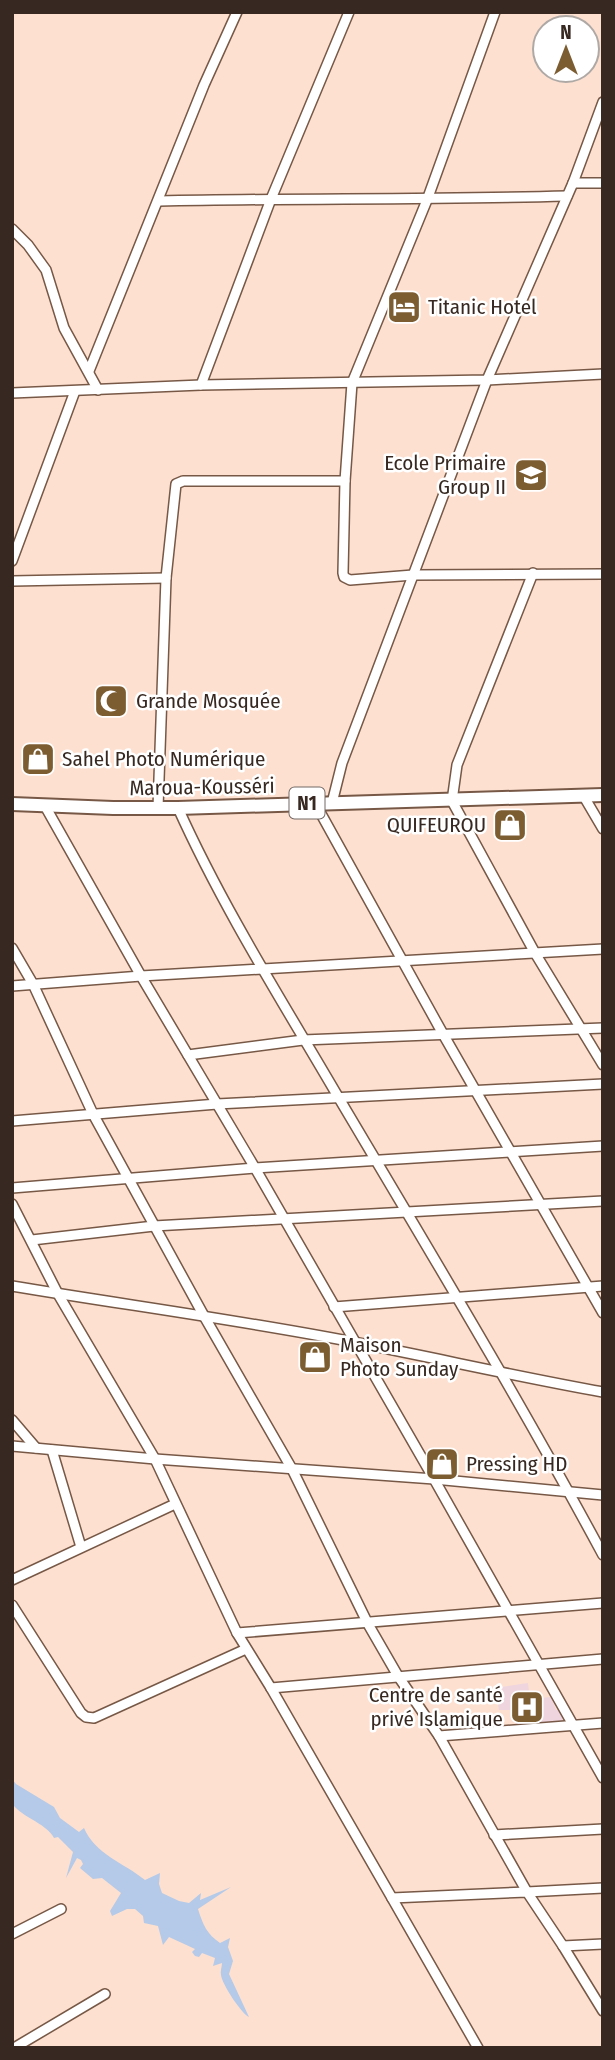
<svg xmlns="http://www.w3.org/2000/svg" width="615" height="2060" viewBox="0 0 615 2060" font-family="'Fira Sans Condensed',sans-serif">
<rect width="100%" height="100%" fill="#fde0d0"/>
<polygon fill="#eed5de" points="528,1683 530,1699 551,1697 556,1710 561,1710 563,1722 517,1728 514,1710 499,1710 495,1688"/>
<path fill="#b4cae8" d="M12 1779 16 1784 54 1807 60 1818 79 1832 84 1828C95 1854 124 1863 145 1880L160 1873 159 1884 162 1893 179 1901 189 1903 201 1893 200 1900 231 1887 198 1909C203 1925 207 1934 220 1943L230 1938 228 1947 233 1961 229 1974 249 2017C241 2013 222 1984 221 1975 220 1971 222 1967 222 1963L213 1966 215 1958 202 1953 199 1957 195 1956 192 1952 195 1949 169 1937 163 1945 158 1926 144 1923 143 1916 135 1909H127L112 1916 110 1911 121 1893 102 1878 93 1879 80 1868 83 1864 81 1860 77 1858 66 1878 73 1852 58 1837 54 1838C47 1823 16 1815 12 1802 10 1795 12 1785 12 1779Z"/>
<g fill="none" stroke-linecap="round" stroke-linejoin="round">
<g stroke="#775846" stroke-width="12">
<g id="minor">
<polyline points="495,12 427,200 352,383 345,481 343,573 344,577 350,580 413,575 603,574"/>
<polyline points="573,183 603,183"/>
<path d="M159 201C295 198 431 200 567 196"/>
<polyline points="12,229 28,245 46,270 64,328 98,390"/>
<polyline points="89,371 204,85 237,12"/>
<polyline points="201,385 271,199 349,12"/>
<polyline points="12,393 201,385 487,380 603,374"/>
<polyline points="12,561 75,391"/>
<polyline points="533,573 457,765 452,801 535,953 603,1065"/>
<polyline points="12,581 166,578"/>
<polyline points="583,795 603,829"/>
<polyline points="315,803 443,1034 603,1313"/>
<polyline points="332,803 342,763 487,380 573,183 603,102"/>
<polyline points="45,806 141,976 255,1168 434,1479 603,1778"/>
<polyline points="158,808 166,578 176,484 183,481 345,481"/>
<path d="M178 808C224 910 284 1004 340 1100 429 1250 520 1401 603 1555"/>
<polyline points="12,948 33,984 93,1114 204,1316 292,1469 368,1624 398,1676 439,1736 527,1892 603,1888"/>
<polyline points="12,986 141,976 603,949"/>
<polyline points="188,1055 303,1040 603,1028"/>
<polyline points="12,1121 217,1104 603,1084"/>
<polyline points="12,1188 255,1168 603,1146"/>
<polyline points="12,1204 58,1294 155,1459 237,1633 603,1603"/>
<polyline points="32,1240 154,1226 603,1201"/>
<path d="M12 1286C126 1305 240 1320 353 1342 436 1358 519 1377 603 1392"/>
<polyline points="334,1307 603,1286"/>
<polyline points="12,1420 36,1448"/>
<polyline points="12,1446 155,1459 434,1479 603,1495"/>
<polyline points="52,1450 81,1547"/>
<polyline points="12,1580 175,1504"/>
<polyline points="12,1605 81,1713 86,1717 94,1718 246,1649"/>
<polyline points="237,1633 271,1688 392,1898 527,1892 563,1946 603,2011"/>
<polyline points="271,1688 603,1659"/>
<polyline points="439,1736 603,1723"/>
<polyline points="494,1835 603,1829"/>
<polyline points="392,1898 478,2048"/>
<polyline points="12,1934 61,1909"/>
<polyline points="563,1946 603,1944"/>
<polyline points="14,2048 105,1994"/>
</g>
</g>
<g stroke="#775846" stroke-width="16">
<polyline id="highway" points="12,804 113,808 178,808 603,795"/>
</g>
<use href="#minor" stroke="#fff" stroke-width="9"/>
<use href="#highway" stroke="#fff" stroke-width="12"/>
</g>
<defs>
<g id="hotel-square" transform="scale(1.75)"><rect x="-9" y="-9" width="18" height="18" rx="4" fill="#7c5d32" stroke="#fff"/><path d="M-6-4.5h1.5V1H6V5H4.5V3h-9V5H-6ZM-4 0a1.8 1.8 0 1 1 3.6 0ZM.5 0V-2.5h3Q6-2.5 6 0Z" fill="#fff"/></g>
<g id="school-square" transform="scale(1.75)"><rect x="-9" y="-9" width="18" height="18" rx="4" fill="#7c5d32" stroke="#fff"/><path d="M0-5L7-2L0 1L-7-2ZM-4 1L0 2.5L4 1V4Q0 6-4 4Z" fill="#fff"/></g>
<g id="mosque-square" transform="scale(1.75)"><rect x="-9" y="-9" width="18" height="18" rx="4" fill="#7c5d32" stroke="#fff"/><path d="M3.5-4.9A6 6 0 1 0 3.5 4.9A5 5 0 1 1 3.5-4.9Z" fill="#fff"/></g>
<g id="shop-square" transform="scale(1.75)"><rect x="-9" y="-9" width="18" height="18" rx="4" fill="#7c5d32" stroke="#fff"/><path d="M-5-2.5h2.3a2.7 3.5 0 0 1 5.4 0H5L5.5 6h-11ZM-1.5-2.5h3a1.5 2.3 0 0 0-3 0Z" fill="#fff"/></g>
<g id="hospital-square" transform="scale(1.75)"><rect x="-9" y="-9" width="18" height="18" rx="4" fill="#7c5d32" stroke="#fff"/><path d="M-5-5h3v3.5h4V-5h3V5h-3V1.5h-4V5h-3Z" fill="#fff"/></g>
</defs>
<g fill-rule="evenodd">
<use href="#hotel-square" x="404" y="307"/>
<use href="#school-square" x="531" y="475"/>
<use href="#mosque-square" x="111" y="701"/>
<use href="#shop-square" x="38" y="759"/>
<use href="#shop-square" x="510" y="825"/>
<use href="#shop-square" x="315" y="1357"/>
<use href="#shop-square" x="442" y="1464"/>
<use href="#hospital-square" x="527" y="1707"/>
</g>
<g text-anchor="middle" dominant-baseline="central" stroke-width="5" stroke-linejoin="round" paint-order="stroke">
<rect fill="#fff" stroke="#736964" stroke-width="2" x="289.5" y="787.5" width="35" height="31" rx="5"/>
<g font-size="19" font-weight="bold" fill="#372921">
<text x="307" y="803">N1</text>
</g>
<g font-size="21" fill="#372921" stroke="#fff" text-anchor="start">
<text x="428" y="307">Titanic Hotel</text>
<text x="506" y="463" text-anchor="end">Ecole Primaire<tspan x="506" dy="24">Group II</tspan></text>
<text x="136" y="701">Grande Mosquée</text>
<text x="62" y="759">Sahel Photo Numérique</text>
<text x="486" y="825" text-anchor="end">QUIFEUROU</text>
<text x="340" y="1345">Maison<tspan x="340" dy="24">Photo Sunday</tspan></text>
<text x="466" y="1464">Pressing HD</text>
<text x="503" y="1695" text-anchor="end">Centre de santé<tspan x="503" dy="24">privé Islamique</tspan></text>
</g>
<g font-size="21" fill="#372921" stroke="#fff">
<text transform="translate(202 787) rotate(-1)">Maroua-Kousséri</text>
</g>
</g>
<rect width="615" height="2060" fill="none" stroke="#372921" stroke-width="28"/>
<g transform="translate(566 49)"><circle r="33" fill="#ffffff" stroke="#afa9a6" stroke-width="2"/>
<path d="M0-5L12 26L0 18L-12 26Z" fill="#7c5d32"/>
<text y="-10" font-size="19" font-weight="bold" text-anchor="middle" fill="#372921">N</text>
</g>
</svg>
